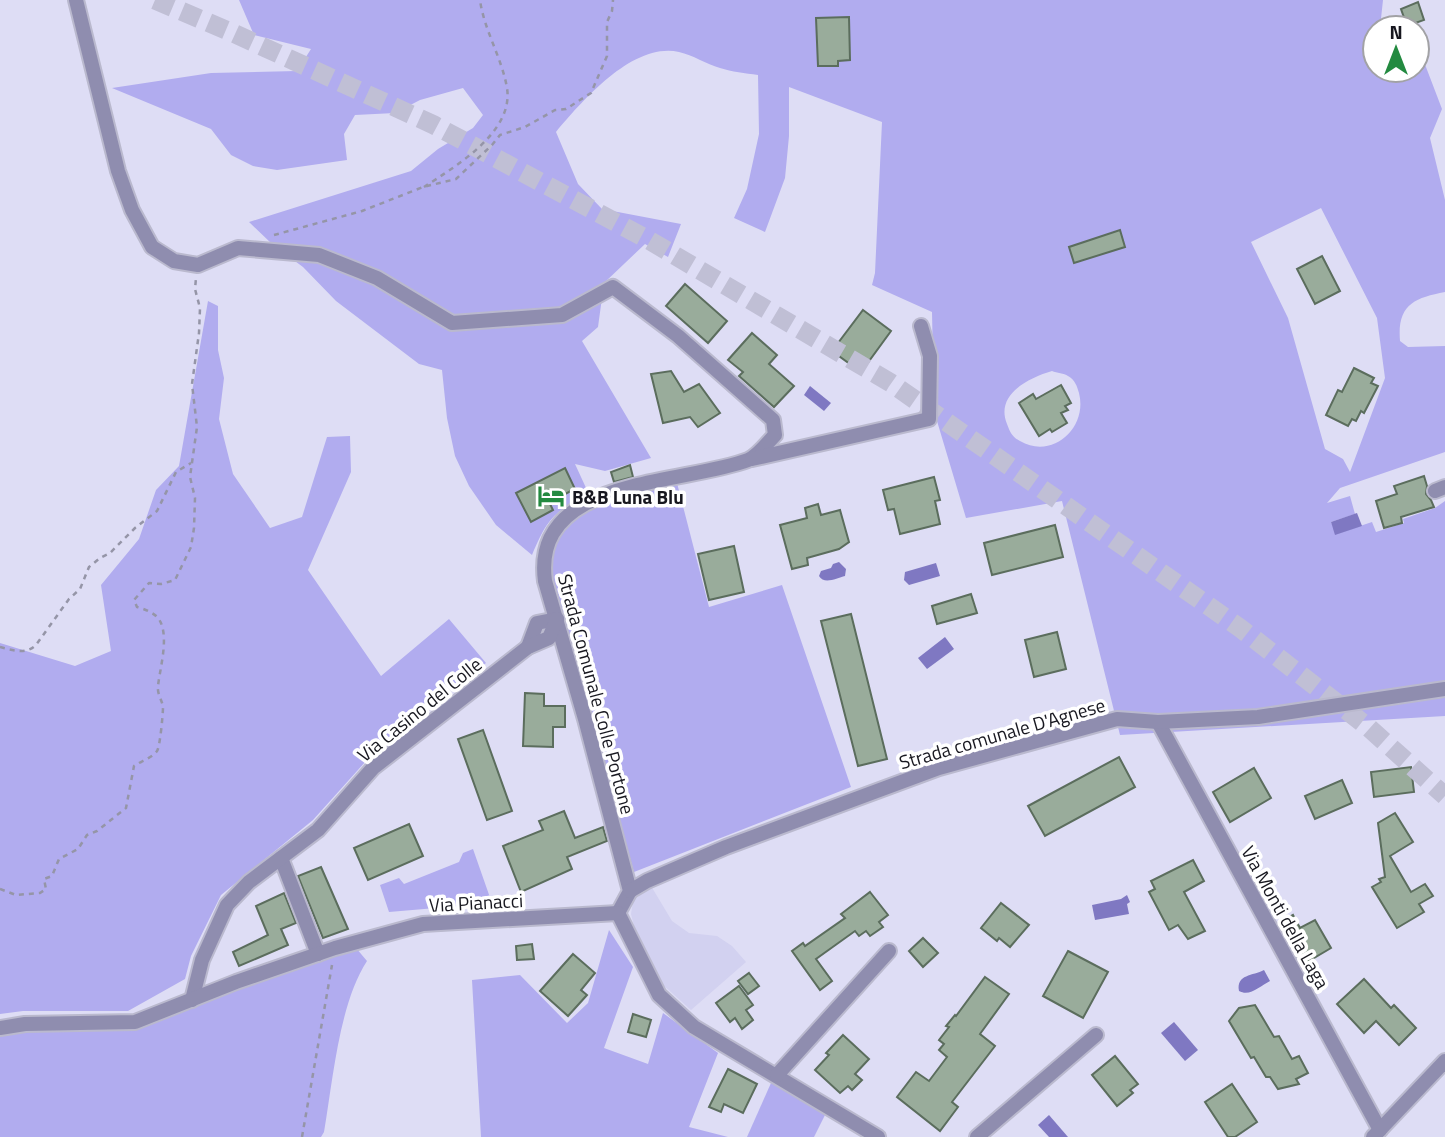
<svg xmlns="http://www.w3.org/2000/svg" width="1445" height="1137" viewBox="0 0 1445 1137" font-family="'Titillium Web',sans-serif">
<rect width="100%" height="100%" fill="#deddf5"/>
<polygon fill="#d2d1f0" points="651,886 672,921 689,933 717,936 732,946 746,962 691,1010 662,984 643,949 634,926 631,914 633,901"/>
<g fill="#b1acef" fill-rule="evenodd">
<path d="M239 0H1383L1380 28H1375V70H1417V55L1421 54 1442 109 1430 138 1445 200V292C1414 298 1397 305 1400 341L1408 347 1445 346V452L1340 488 1327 503 1350 496 1355 514 1331 522 1336 534 1372 522 1376 532 1404 523 1403 519 1435 508 1445 501V716L1120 735 1062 501 966 518 934 411 932 312 872 285 875 273 882 122 789 87V136L785 178 765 232 734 218 747 189 759 134 758 75C745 73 732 72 720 68 706 64 693 55 679 52 633 42 583 100 556 132L578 184 602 209 681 224 668 257 645 244 604 283 598 327 582 341 651 458 605 471 575 464 587 490 585 494C553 514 547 519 532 555L496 525 469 486 455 456 447 418 442 370 419 364 336 301 303 267 272 244 249 222 411 171 438 149 473 128 483 115 463 88 420 100 395 113 355 115 344 134 347 160 277 170 253 166 231 155 211 129 112 88 211 73 297 71 311 49 254 35ZM1321 208 1377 318 1385 378 1350 472 1343 459 1325 449 1288 318 1251 242ZM1052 371C1057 373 1064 373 1068 376 1075 380 1077 386 1079 393 1088 428 1052 460 1020 441 1012 437 1010 432 1007 424 995 395 1028 378 1052 371Z"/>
<polygon points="208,301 218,306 218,350 224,378 219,419 233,474 270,528 302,517 327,437 350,436 351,472 308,570 381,676 449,619 486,663 423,711 366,761 313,820 221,895 191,956 185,979 128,1011 23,1011 0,1014 0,643 75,666 111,651 101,585 139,539 156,490 179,466"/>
<path d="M677 483 709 607 782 585 851 787 634 872 550 577C550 570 548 561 549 554 558 504 637 493 677 483Z"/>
<polygon points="473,849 494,909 473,911 471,905 389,912 380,885 399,878 404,884 459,862 463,853"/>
<polygon points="609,930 633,967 604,1048 648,1064 663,1013 718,1053 689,1127 728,1137 481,1137 472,980 520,975 567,1023 588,1003"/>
<path d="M356 948 367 961C339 1004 333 1080 324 1132L321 1137H0V1033L27 1029 136 1026Z"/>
<polygon points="771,1083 826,1113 814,1137 747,1137"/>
</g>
<g fill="#7f78c2">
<polygon points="810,386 831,403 824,411 804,395"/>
<polygon points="1357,513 1362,526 1335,535 1331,522"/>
<path d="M839 562 846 569 845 576C837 578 824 585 819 576L821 571 831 568 833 564Z"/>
<polygon points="936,563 940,576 909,585 904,580 905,572"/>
<polygon points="945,637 954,649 927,669 918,658"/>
<polygon points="1127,895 1130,902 1127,904 1129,914 1095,920 1092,905 1121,899"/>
<path d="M1264 970 1270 981C1260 986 1250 997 1239 991 1236 974 1253 976 1264 970Z"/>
<polygon points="1174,1022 1198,1050 1185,1061 1161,1033"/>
<polygon points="1049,1115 1068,1137 1049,1137 1038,1125"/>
</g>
<g fill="#99ac9b" stroke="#5b6d5d" stroke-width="2">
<polygon points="1418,2 1424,20 1407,26 1401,9"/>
<polygon points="849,17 850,60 838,61 838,66 818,66 816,18"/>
<polygon points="1120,230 1125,247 1074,263 1069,247"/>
<polygon points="1322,256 1340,291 1315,304 1297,269"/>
<polygon points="685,284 727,321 708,343 666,306"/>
<polygon points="863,310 891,331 861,372 832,351"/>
<polygon points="752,333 777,355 769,364 794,386 774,407 739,376 743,372 728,360"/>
<polygon points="1354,368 1374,378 1371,383 1378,386 1364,413 1361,411 1356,421 1352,419 1348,426 1326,415 1338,390 1342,392"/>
<polygon points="671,371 684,392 699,384 720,413 698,427 690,417 663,423 651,374"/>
<polygon points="1061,385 1071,403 1065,406 1068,410 1061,413 1067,423 1052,432 1050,429 1039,436 1019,403 1033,394 1036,399"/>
<polygon points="630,465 633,477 614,482 611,472"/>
<polygon points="565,468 575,489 549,502 553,510 531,522 516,493"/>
<polygon points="1424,476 1427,486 1426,494 1431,500 1434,507 1401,517 1402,523 1384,528 1376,501 1397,494 1394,486"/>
<polygon points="934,477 940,500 935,501 940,524 900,534 894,509 888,510 883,490"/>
<polygon points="818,504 821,515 840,510 849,542 839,549 807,558 808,565 792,569 780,525 807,518 805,508"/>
<polygon points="1055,525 1063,557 992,575 984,543"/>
<polygon points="734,546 744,592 709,600 698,554"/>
<polygon points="971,594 977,613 937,624 932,606"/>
<polygon points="851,614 887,759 858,766 821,621"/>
<polygon points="1057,632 1066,669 1034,677 1025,640"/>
<polygon points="525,693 544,694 544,706 565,706 565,727 553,727 553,747 523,746"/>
<polygon points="483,730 512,811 487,820 458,739"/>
<polygon points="1119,757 1135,787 1045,836 1028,806"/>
<polygon points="1411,767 1414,792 1374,797 1371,772"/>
<polygon points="1254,768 1271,798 1230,822 1213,792"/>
<polygon points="1342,780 1352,803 1315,819 1305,796"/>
<polygon points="564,811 575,838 603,827 607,841 567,857 572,869 521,892 503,846 543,830 539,821"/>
<polygon points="1395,813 1413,842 1390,856 1411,892 1425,884 1433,896 1419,904 1424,912 1397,928 1372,887 1381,882 1379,879 1385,877 1378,823"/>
<polygon points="409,824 423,856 368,880 354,848"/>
<polygon points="1193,860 1204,881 1184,892 1205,931 1188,939 1178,925 1169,930 1149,892 1155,889 1151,881"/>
<polygon points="321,867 348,929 323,938 298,876"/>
<polygon points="870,892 888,915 879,922 883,927 870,936 866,931 859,936 855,931 816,959 832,981 820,990 792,951 803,943 805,946 845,918 841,914"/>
<polygon points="284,893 296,923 281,929 288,945 239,966 233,952 268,935 256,906"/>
<polygon points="1001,903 1029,925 1010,947 999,938 997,941 981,928"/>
<polygon points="1293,915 1300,928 1315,920 1331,948 1302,965 1279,923"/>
<polygon points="923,938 938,953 923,967 909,951"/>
<polygon points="532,944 534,959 517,960 516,946"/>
<polygon points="1068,951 1108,972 1083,1018 1043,996"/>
<polygon points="573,954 595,973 581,990 587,995 568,1016 540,991"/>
<polygon points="749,973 759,986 748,994 738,981"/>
<polygon points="985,977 1009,994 980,1034 995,1046 952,1102 958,1107 940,1131 897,1097 916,1072 929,1081 947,1057 939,1050 944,1044 939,1040 949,1027 946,1026 955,1015 956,1016"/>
<polygon points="1364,979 1391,1008 1394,1005 1416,1028 1399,1045 1376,1021 1364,1033 1337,1004"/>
<polygon points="739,986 753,1005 746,1010 753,1020 742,1029 735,1018 730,1022 716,1003"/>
<polygon points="1255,1005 1274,1037 1279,1036 1292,1059 1299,1056 1308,1073 1296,1079 1299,1084 1278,1089 1270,1077 1266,1077 1254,1057 1251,1058 1229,1021 1239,1008"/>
<polygon points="633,1014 651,1020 646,1037 628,1032"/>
<polygon points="843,1035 869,1059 855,1074 862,1080 852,1090 848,1086 840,1093 815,1070 829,1055 826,1053"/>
<polygon points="1115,1056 1138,1084 1130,1090 1133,1093 1117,1106 1092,1075"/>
<polygon points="728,1069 757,1084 743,1113 724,1104 721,1112 709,1107"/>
<polygon points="1232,1084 1257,1122 1235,1137 1228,1137 1205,1102"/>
</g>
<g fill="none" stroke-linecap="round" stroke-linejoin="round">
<polyline stroke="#c0bfd5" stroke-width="19" stroke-dasharray="19 10" stroke-linecap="butt" points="155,0 233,33 434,125 647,239 891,383 1240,628 1368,727 1445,796"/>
<g stroke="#bab9ce" stroke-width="18">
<g id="minor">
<path d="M76 0 118 171 132 210 152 247 174 261 198 265 238 248 319 255 377 278 452 323 562 315 613 287 678 336 773 420 775 435C768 442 758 456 748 460 682 485 531 477 545 581L585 719 630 891 618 913"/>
<polyline points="752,459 929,419 930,356 921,326"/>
<polyline points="1435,491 1445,487"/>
<polyline points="528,647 537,623 557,619"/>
<polyline points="1158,722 1380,1130"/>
<polyline points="281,858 318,954"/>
<polyline points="630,891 647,881 726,847 939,768 1117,719 1158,722 1258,717 1445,689"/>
<polyline points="618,913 659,995 694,1027 878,1137"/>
<polyline points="192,1000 202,960 227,905 249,882 318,830 373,768 528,647 549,638 557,619"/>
<polyline points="0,1028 25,1024 135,1022 236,982 335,948 423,924 618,913"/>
<polyline points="777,1075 889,951"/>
<polyline points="977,1137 1096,1035"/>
<polyline points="1373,1137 1445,1061"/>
</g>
</g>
<g stroke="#9595a7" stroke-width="2.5" stroke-dasharray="5 5" stroke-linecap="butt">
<path d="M424 187C456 166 514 132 507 88 502 58 484 30 480 0"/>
<polyline points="274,235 362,211 423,187 456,179 492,145 500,135 525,127 555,110 566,109 591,93 607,56 607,22 612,11 613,0"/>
<path d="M0 647C12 650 26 655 36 645L69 599 80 589 89 567 100 558 110 553 135 528 157 511 176 472 191 463"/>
<path d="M0 889 16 895 40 893 46 889 44 879 52 876 59 859 78 849 87 835 97 831 126 808 134 766C141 761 152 758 157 751 160 747 163 714 163 707 162 700 157 694 158 686 160 668 169 638 160 621 157 614 145 609 137 607L134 600 149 583 161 584 175 580 191 547 194 528 195 498 190 477 197 427 192 384 199 333 200 308 195 289 196 278"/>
<polyline points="302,1137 332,965"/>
</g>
<use href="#minor" stroke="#8f8daf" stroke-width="14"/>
</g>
<defs>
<g id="hotel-bare" transform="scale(2.1)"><path d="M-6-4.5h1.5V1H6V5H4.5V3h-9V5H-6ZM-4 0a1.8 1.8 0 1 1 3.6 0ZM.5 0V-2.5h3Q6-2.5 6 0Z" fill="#238a40" stroke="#fff" stroke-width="2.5" paint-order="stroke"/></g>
</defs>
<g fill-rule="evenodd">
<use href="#hotel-bare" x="551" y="496"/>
</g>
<g text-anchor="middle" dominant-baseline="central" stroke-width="7" stroke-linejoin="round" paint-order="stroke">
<g font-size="19" font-weight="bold" fill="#17171f" stroke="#fff" text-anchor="start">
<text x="572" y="496">B&amp;B Luna Blu</text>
</g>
<g font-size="19" fill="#17171f" stroke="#fff">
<text transform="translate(597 694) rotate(75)">Strada Comunale Colle Portone</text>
<text transform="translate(419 709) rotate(-39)">Via Casino del Colle</text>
<text transform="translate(1002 733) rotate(-16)">Strada comunale D'Agnese</text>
<text transform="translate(476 902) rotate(-3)">Via Pianacci</text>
<text transform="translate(1286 917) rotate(61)">Via Monti della Laga</text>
</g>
</g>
<g transform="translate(1396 49)"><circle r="33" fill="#ffffff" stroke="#a2a2a5" stroke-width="2"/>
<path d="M0-5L12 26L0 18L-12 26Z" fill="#238a40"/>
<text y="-10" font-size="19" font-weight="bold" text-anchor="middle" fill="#17171f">N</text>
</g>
</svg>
